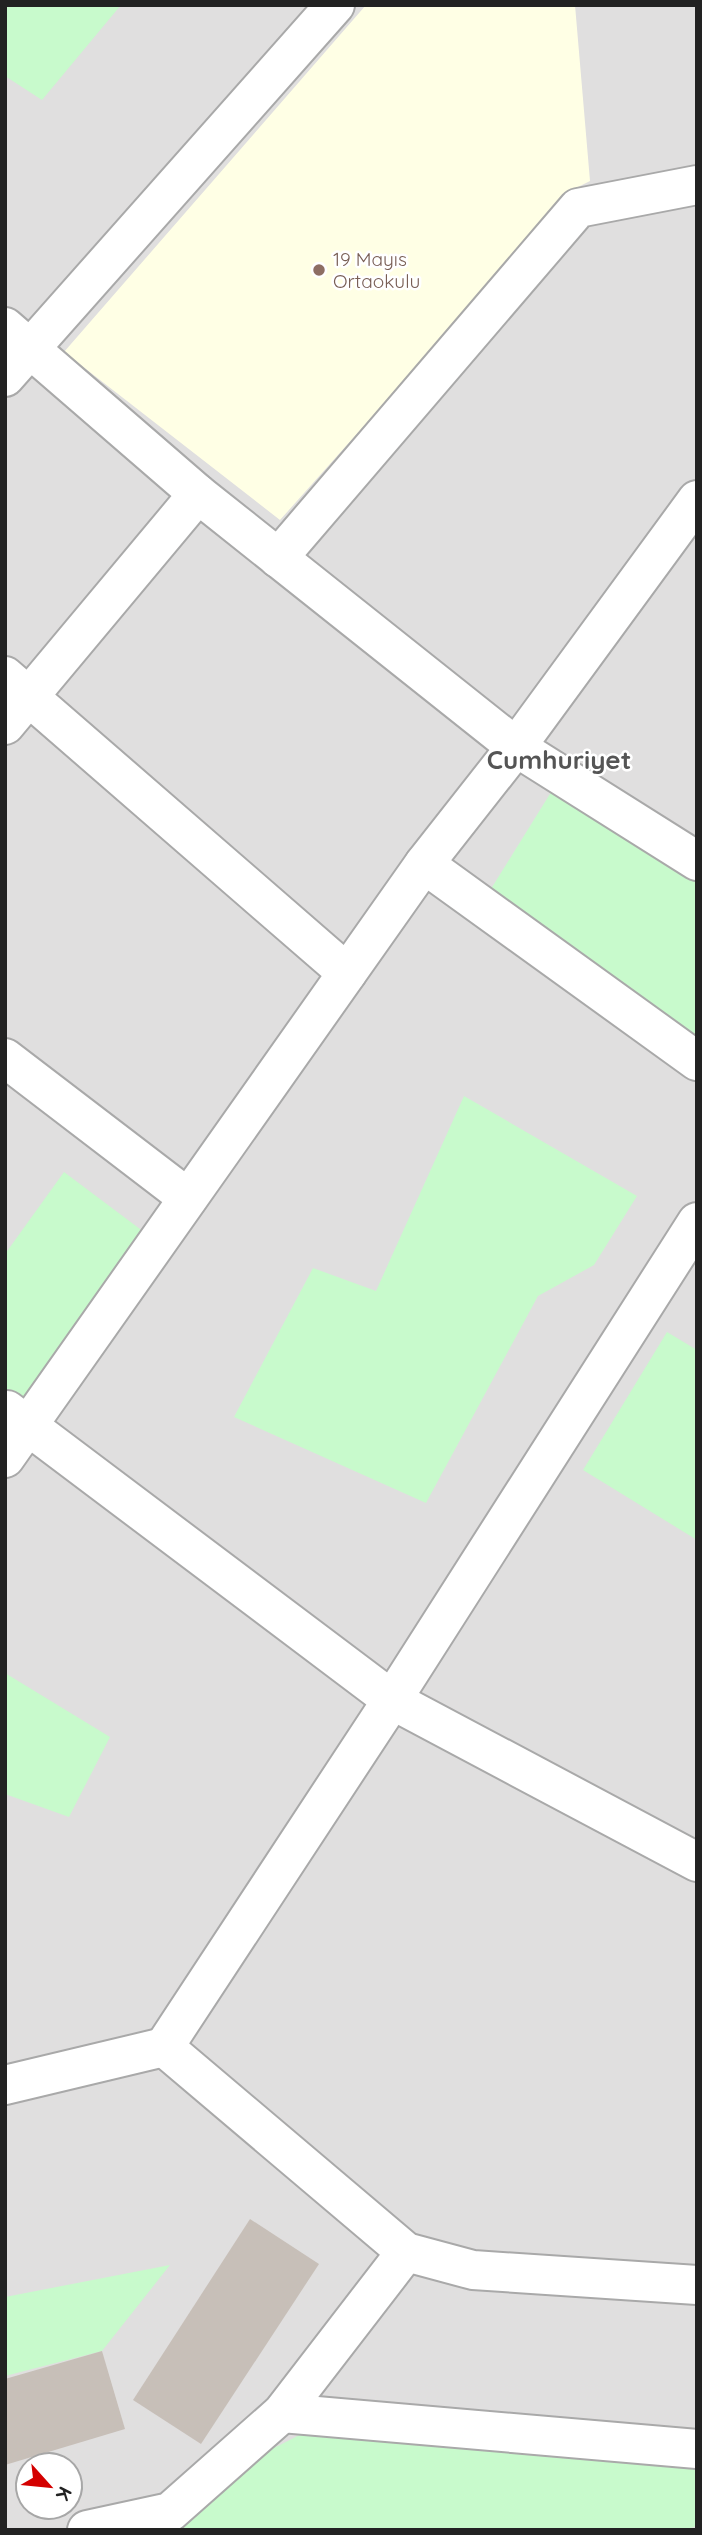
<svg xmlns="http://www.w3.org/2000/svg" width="702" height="2535" viewBox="0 0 702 2535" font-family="Quicksand,sans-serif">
<rect width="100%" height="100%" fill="#f2efe9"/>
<path fill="#e0dfdf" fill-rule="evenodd" d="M5 5H697V2530H5ZM28 2465H70V2507H28Z"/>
<polygon fill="#ffffe5" points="366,5 575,5 590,181 576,188 280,520 64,352"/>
<g fill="#c8facc">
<polygon points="5,5 121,5 42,100 5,76"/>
<polygon points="553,789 697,876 697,1043 489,892"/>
<polygon points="464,1096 637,1196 594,1265 538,1296 426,1503 234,1417 313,1268 376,1291"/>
<polygon points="64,1172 148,1235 27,1414 5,1398 5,1254"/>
<polygon points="667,1332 697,1350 697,1540 583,1470"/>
<polygon points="5,1673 110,1737 69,1817 5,1794"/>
<polygon points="170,2265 102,2351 5,2376 5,2297"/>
<polygon points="315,2427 697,2457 697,2526 684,2530 83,2530 280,2445"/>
</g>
<g fill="#c7bfb8">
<polygon points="250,2219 319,2264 201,2444 133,2400"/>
<polygon points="102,2351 125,2429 5,2465 5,2379"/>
</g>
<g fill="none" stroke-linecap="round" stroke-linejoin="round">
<g stroke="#a9a9a9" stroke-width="42">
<g id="minor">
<polyline points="5,327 198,494 516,747 697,861"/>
<polyline points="5,377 335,5"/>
<polyline points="278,558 578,208 697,185"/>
<polyline points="5,676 347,973"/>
<polyline points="5,725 198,494"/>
<polyline points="424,864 697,1061"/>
<polyline points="5,1058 188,1198"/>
<polyline points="697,1222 392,1700 164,2047 406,2252 473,2270 697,2285"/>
<polyline points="7,1410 392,1700 697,1862"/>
<polyline points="5,1458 424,864 516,747 697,500"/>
<polyline points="5,2085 164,2047"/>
<polyline points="282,2413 697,2449"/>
<polyline points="87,2530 170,2512 282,2413 406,2252"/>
</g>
</g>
<use href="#minor" stroke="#fff" stroke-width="38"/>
</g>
<circle fill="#8d6e63" stroke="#fff" stroke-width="2.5" cx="319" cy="270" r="7"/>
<g text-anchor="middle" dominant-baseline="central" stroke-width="5" stroke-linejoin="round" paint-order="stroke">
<g font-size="19" fill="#785e54" stroke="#fff" text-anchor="start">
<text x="333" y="259">19 Mayıs<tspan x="333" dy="22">Ortaokulu</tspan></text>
</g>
<g font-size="26" font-weight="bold" fill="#555" stroke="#fff">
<text x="559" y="759">Cumhuriyet</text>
</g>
</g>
<rect width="702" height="2535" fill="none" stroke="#222222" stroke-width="14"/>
<g transform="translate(49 2486) rotate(117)"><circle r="33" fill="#ffffff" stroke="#a7a7a7" stroke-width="2"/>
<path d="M0-5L12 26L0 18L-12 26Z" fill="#d40000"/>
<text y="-10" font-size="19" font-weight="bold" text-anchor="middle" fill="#222222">K</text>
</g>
</svg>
